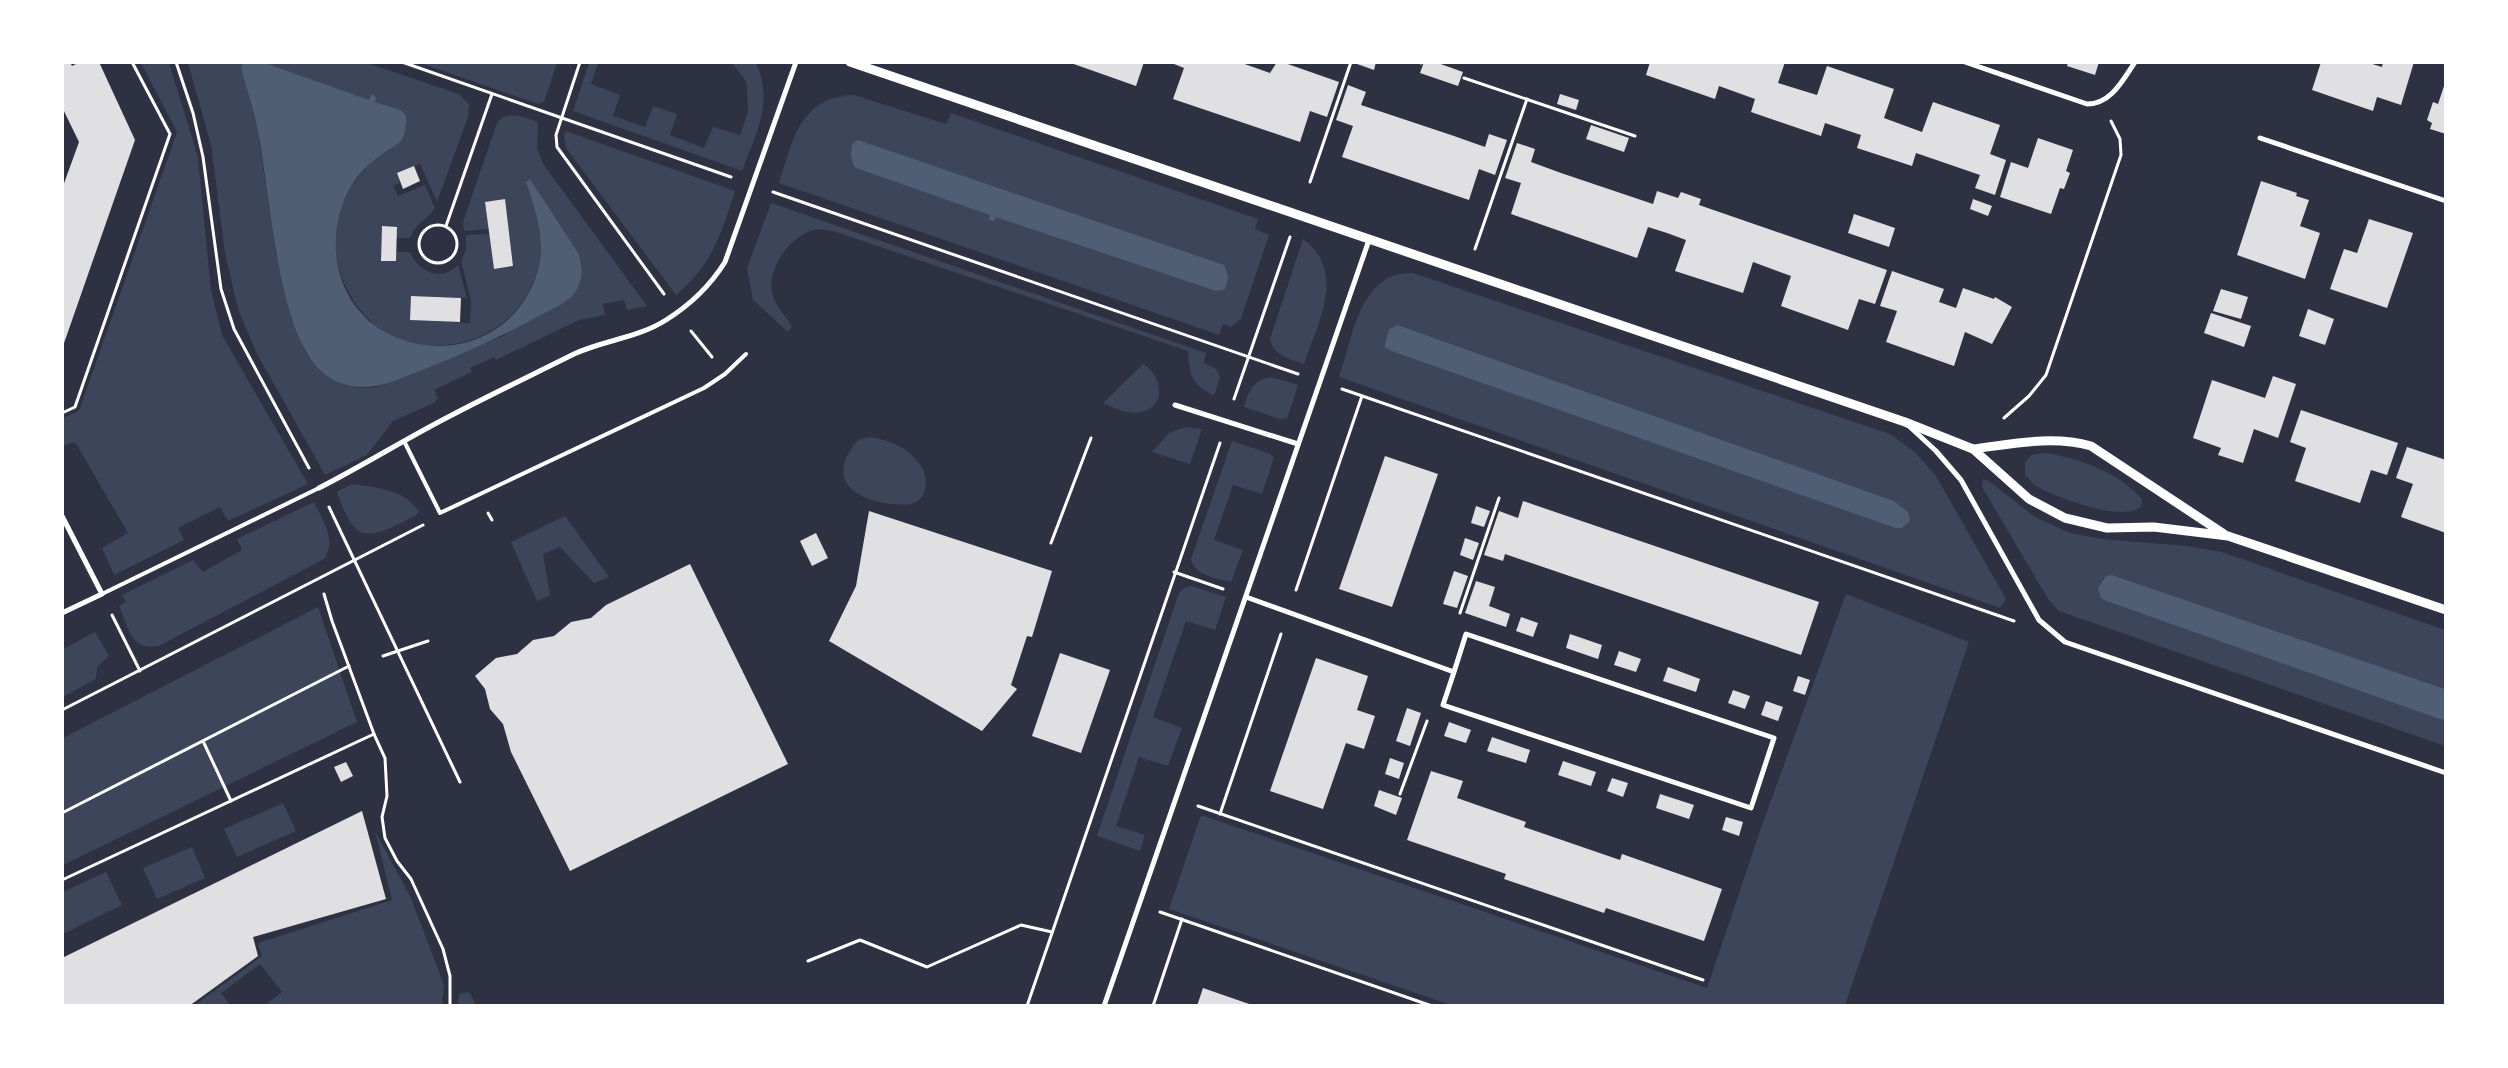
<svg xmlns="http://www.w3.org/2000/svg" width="2508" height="1068" viewBox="0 0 2508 1068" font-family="'PT Sans',sans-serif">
<rect width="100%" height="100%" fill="#2d3142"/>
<g fill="#3c4559" fill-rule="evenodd">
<polygon points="141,63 169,63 198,157 211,290 222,335 308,484 228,521 220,507 178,528 184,540 114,575 102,548 128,533 75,442 63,446 63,418 79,411 177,132"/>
<path d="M188 63H243L241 68 257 126 276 254 291 313 307 355 322 372 344 385 362 388 377 387 409 376 505 335 582 264 579 254 530 179 526 182C532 200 540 218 541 237 546 349 394 389 346 287 336 267 332 243 337 221 341 204 349 187 360 174 365 168 372 163 376 157 386 144 393 126 401 110L375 102 372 95 369 101 265 63H367L459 94 469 104 468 117 437 202 420 164 397 174 400 183 393 186 398 196 425 185 435 208C427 220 415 224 410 238H396V227H382L381 261H395L396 252H410C418 272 441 282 458 265L467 298 411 296V320L470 323 471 300 461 261 466 249V235L489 234 494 269 513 267 514 271 504 195V199L485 202 489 229 464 231 463 222 497 123C508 109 524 117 538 122L537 149 544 165 647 306 627 310 624 300 603 304 605 315 579 320 496 360 494 357 470 368 472 372 434 390 438 398 434 403 393 421 367 455 325 475 256 352 238 309 225 253 211 145Z"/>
<polygon points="420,63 557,63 544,102 538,104"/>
<path d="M589 63H598L591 84 620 95 613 116 645 127 653 106 677 114 670 135 704 148 713 127 740 135 748 112 747 83 732 63H756C774 103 756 133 742 171L573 111Z"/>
<path d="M854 95 946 124 951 113 1258 219 1255 229 1269 235 1241 319 1231 327 1223 324 1219 335 779 183C793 141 799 97 854 95Z"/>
<path d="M566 131 735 191C721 234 712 265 676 295L566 148 564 137Z"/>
<path d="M771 203 1206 353 1204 363 1216 369 1220 377 1214 396C1190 383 1190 376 1188 351L833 231C827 230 819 228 814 230 790 236 767 268 772 293 774 304 786 317 792 326L788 332 753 300 747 268Z"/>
<path d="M1303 239C1347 271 1318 323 1304 364 1290 359 1274 356 1270 339Z"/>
<path d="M1413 273 1890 434 1915 452 1936 476 2006 599 2000 608 1339 377C1353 338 1359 271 1413 273ZM1399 325 1894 501 1908 512 1895 528 1391 351 1384 347 1389 329Z"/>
<path d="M1143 364C1161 373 1168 406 1142 412 1128 415 1115 408 1103 403Z"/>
<path d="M1271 377 1298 385 1287 419 1283 418V420L1244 407C1248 392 1253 380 1271 377Z"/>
<polygon points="1185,427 1202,429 1190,464 1152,452 1169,433"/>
<path d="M869 437C890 440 910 448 921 466 928 477 929 497 914 503 906 506 892 504 883 503 844 495 830 472 858 440Z"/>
<path d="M1232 441 1271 454V456L1274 457 1262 494 1233 485 1214 540 1243 550 1231 582C1217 578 1194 576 1191 559Z"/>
<path d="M2045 453C2080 458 2118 472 2142 499L2141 507C2123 523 2055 497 2036 486 2032 483 2028 478 2025 475V462L2031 455Z"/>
<polygon points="1983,479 1990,482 2035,517 2070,533 2102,539 2187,546 2222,552 2445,630 2445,689 2112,575 2103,579 2109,602 2445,721 2445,746 2059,611 2048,599 1982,487"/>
<path d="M352 484C374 487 407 490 419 512L415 516C401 522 370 543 356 529 347 521 342 504 337 494L338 491Z"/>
<path d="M314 502C323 521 337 540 324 559L159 646C130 651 129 628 119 606L126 602 122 595 193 560 203 572 242 550 237 539Z"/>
<polygon points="565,516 609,577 594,583 560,547 543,554 550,595 537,601 511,542"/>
<polygon points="1192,586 1226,597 1215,630 1186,621 1153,717 1182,728 1168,766 1139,757 1116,826 1145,835 1140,851 1097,836 1179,593 1184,588"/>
<polygon points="1846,594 1969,642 1845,1005 1451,1005 1169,909 1201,815 1707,988 1761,828"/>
<polygon points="318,607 357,722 63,865 63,738"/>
<polygon points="95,632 109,656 97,667 96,679 63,697 63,649"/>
<polygon points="283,803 296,831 237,857 224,829"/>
<polygon points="375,831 411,898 444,985 442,1005 265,1005 282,992 260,964 221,993 230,1005 195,1005 262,956 258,943 392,900"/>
<polygon points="192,847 205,878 157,899 143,868"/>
<polygon points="106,872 122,905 63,934 63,892"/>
<polygon points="469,992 476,1005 458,1005 459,994"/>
</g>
<g fill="#4f5d75">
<path d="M243 62 265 63 369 100 372 94 376 97 375 102 401 110 406 116C406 124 406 134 401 141 397 145 390 149 385 152 375 159 365 167 357 177 325 221 328 289 373 324 436 371 527 339 540 260 544 232 534 207 526 182L530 179 579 254C583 268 583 281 574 294 565 304 550 310 539 316 492 342 442 363 392 382 367 390 342 390 321 371 276 330 270 187 257 127 253 107 246 88 241 68Z"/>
<path d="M858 140 1224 265C1229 276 1229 279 1224 290L1216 291 996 217 994 221 989 220 990 215 856 168C850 160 851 154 852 144Z"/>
<polygon points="1398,325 1894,501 1908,512 1910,521 1902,528 1895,528 1391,351 1384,347 1389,329"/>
<polygon points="2112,575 2445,689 2445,721 2109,602 2101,598 2098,588 2106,576"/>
</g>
<g fill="#e0e0e3">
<polygon points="62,62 70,62 72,66 80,62 99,62 135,140 63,346 62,189 79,142 62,107"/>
<polygon points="1068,62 1144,62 1136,86"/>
<polygon points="1169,62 1239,62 1270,73 1277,62 1282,62 1339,82 1327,117 1310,111 1300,142 1173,99 1184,68"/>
<polygon points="1357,62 1376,62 1374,70 1357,64"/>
<polygon points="1424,62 1435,62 1463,72 1458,86 1420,73"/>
<polygon points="1650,62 1785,62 1778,83 1817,95 1827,66 1894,89 1884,118 1922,132 1933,102 2000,125 1990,154 2006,160 1995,195 1975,188 1980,175 1916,153 1912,166 1857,148 1861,135 1825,123 1821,136 1751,112 1755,99 1719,86 1715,99 1646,75"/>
<polygon points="2068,62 2099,62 2095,75 2067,66"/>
<polygon points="2321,62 2366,62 2382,67 2383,62 2414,62 2401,105 2377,97 2373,111 2312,90"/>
<polygon points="2445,83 2446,83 2446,134 2430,129 2432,123 2427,120 2433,102 2438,104"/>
<polygon points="1348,85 1366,92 1361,105 1454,136 1485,147 1489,134 1507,140 1495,175 1479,169 1469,200 1342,157 1353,126 1336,120"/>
<polygon points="1560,94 1579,100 1576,110 1557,104"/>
<polygon points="1591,125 1629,138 1624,152 1586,139"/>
<polygon points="2038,138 2073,150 2066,171 2070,173 2064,189 2060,188 2051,214 2000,197 2011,162 2028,168"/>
<polygon points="1517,143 1535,149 1531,162 1561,173 1653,204 1657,191 1678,198 1681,192 1701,199 1699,205 1887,270 1875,304 1859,299 1848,330 1781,306 1791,276 1753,262 1743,293 1675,271 1686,240 1667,233 1648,227 1637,258 1511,214 1521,183 1505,178"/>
<polygon points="414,166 420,181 403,189 397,173"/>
<polygon points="2261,181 2297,193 2296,196 2309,200 2300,226 2320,233 2305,279 2237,255"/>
<polygon points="505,199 513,266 494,269 485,202"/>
<polygon points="1973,199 1992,206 1988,216 1970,209"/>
<polygon points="1854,214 1895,228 1889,247 1848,233"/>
<polygon points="2369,219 2413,233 2387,308 2330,289 2344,249 2357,253"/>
<polygon points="382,226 397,227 396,261 381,261"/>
<polygon points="1892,271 1944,289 1939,302 1956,308 1963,288 1994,299 1995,297 2012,307 1992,344 1965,332 1954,366 1886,342 1897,311 1880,306"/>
<polygon points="2221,289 2248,297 2241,319 2213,311"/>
<polygon points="411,296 461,298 460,322 410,320"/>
<polygon points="2308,309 2334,319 2325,345 2299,336"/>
<polygon points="2211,313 2251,326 2244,347 2204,333"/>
<polygon points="2273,376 2296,384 2278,438 2254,429 2243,463 2218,455 2221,448 2193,438 2212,380 2265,398"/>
<polygon points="2301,410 2398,443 2387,475 2371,470 2360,503 2295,481 2306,448 2290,442"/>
<polygon points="2407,447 2446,460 2446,533 2401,517 2413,484 2396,478"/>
<polygon points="1385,456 1438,474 1392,607 1339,589"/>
<polygon points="1523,501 1819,602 1801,655 1505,554 1503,561 1484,555 1499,511 1518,518"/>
<polygon points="1476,506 1490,511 1484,527 1471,523"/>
<polygon points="869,511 1052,571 1032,637 1027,636 1011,685 1017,689 982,731 829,641 856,586"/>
<polygon points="816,533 828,558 812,566 800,541"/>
<polygon points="1465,538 1479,543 1473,560 1460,555"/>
<polygon points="690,564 788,764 570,871 511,752 503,724 490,709 485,689 475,676 496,658 517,654 533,640 554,636 571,622 591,618 606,605"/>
<polygon points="1454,571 1468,576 1457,608 1443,604"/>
<polygon points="1476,581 1495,587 1489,606 1510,614 1506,627 1465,613"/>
<polygon points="1521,617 1538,623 1533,637 1516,631"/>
<polygon points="1570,634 1602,645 1598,659 1566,648"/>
<polygon points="1619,651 1641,659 1636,672 1614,665"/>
<polygon points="1060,653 1110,670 1081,753 1032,736"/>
<polygon points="1316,658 1368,676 1357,710 1375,716 1364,749 1346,743 1323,809 1270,791"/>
<polygon points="1668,667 1700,679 1696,692 1663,681"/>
<polygon points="1798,676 1810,680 1805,695 1793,691"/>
<polygon points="1733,690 1750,696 1745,709 1728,703"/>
<polygon points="1766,701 1783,707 1778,721 1761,715"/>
<polygon points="1407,708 1421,713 1410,746 1396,741"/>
<polygon points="1449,722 1471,730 1466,743 1444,736"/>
<polygon points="1492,737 1530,750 1526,763 1487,751"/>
<polygon points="1390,758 1404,763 1399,779 1385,774"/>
<polygon points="1563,761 1596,772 1591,786 1558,775"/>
<polygon points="346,762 353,776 341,782 334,767"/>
<polygon points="1431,771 1463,781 1457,798 1526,822 1524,827 1620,860 1622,854 1722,889 1704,941 1606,908 1604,913 1504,879 1506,874 1407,840"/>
<polygon points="1612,778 1628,783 1623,797 1607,791"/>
<polygon points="1379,790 1402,798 1396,815 1374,806"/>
<polygon points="1660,794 1694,805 1689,819 1656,808"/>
<polygon points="362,811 386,899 253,937 258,956 189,1006 62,1006 62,958"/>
<polygon points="1726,817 1743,822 1739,836 1722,830"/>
<polygon points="1203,988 1252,1005 1252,1006 1197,1006"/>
</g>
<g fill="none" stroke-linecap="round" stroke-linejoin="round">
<g stroke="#fff" stroke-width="3">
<polyline points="176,62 193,113 203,157 221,289 234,329 309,468"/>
<polyline points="402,62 731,177"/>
<polyline points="580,62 556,135 557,147 664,294"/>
<polyline points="1420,62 1421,63"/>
<polyline points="1464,78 1635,136"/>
<polyline points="1310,182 1351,62"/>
<polyline points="773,192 1298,374"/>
<circle cx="438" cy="244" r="19"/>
<polyline points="446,226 492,94"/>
<polyline points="1475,249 1527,99"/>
<polyline points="691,331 712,357"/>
<polyline points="1342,389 2014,621"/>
<polyline points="1234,399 1290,237"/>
<polyline points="62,413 75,407 170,134 132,62"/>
<polyline points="2004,418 2029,396 2046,375 2121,155 2120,139 2111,121"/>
<polyline points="329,507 460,782"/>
<polyline points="488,513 492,520"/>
<polyline points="1051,543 1091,438"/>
<polyline points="1174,572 1223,589"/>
<polyline points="1296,590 1362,396"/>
<polyline points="324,594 332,621 374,734 385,758 387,796 382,817 385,838 397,861 411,879 443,949 450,976 450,1006"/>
<polyline points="1460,613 1499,498"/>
<polyline points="112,615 140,671"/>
<polyline points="383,656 428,641"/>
<polyline points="62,710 423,525"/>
<polyline points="203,741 231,801"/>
<polyline points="1400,794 1427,721"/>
<polyline points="1198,806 1703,980"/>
<polyline points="62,813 349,666"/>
<polyline points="1220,814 1281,634"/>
<polyline points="62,880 374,734"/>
<polyline points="1160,912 1432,1006"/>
<polyline points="808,961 860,940 927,967 1021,925 1052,932"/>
<polyline points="1027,1006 1220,443"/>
<polyline points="1153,1006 1182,919"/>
</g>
<g stroke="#fff" stroke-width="4">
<polyline points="404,441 440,513 704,388 725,374 746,354"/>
<polyline points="102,594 319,488"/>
</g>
<g stroke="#fff" stroke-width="5">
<path d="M1965 62 2087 104C2111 104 2123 80 2135 62"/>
<polyline points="2260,138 2446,201"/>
<polyline points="1175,405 1298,444"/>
<polyline points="1909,426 1936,451 1961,480 2039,620 2065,642 2446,773"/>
<path d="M319 488C364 465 407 438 452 415 492 394 534 374 574 354 604 340 638 338 666 320 690 305 710 286 725 262L796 62"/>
<polyline points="62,516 102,594 62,613"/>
<polyline points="1246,597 1454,672 1443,705 1751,808 1774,738 1466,634 1454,672"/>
<polyline points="1104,1006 1369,240"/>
</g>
<g stroke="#fff" stroke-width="9">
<polyline points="850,62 1905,422 1973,449 2029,499 2065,518 2107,528 2154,527 2228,536 2446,610"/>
<path d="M1973 449C2012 444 2052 435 2091 446L2224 534"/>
</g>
</g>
<rect width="2508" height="1068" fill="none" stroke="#ffffff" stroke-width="128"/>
</svg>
